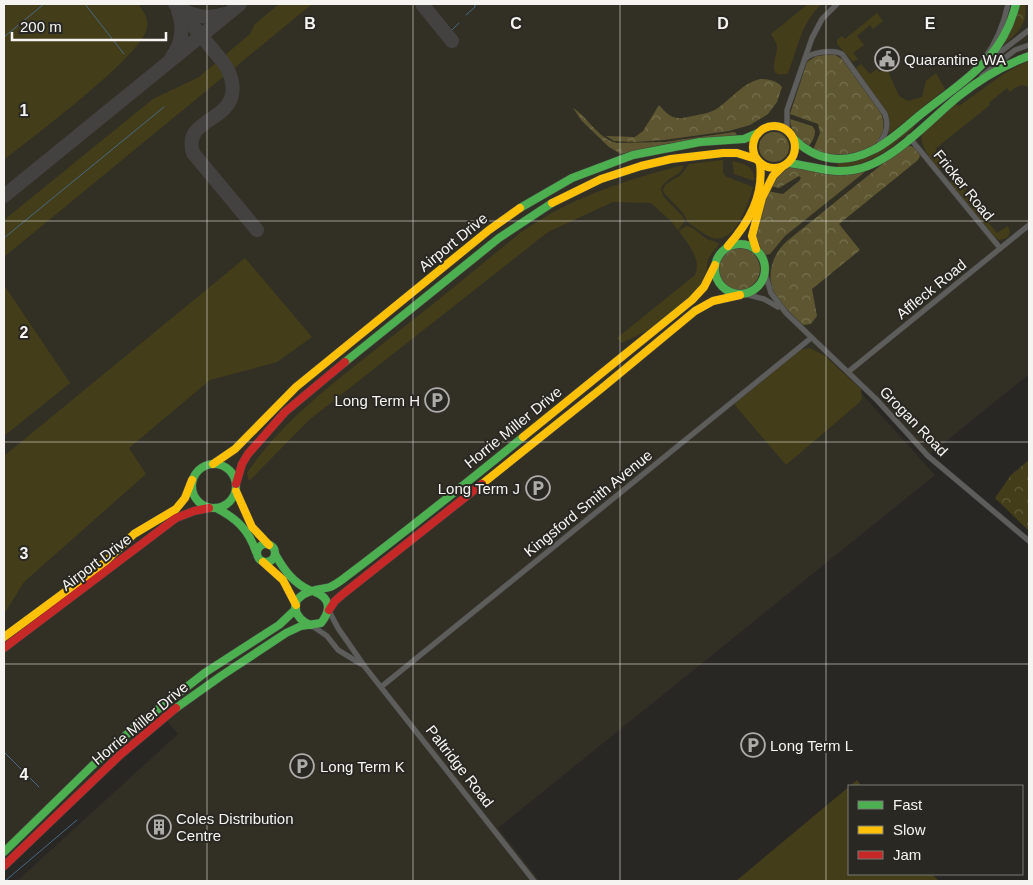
<svg xmlns="http://www.w3.org/2000/svg" width="1033" height="885" viewBox="0 0 1033 885" font-family="Arial,sans-serif">
<defs>
<pattern id="forest-crowns" width="20" height="18" patternUnits="userSpaceOnUse" patternTransform="scale(1.25)"><rect width="20" height="18" fill="#5d5630"/><path d="M2 6a3 3 0 1 1 6 0M12 15a3 3 0 1 1 6 0" fill="none" stroke="#756f4e"/></pattern>
<pattern id="park-crowns" width="20" height="18" patternUnits="userSpaceOnUse" patternTransform="scale(1.25)"><rect width="20" height="18" fill="#443d19"/><path d="M2 6a3 3 0 1 1 6 0M12 15a3 3 0 1 1 6 0" fill="none" stroke="#605a3b"/></pattern>
</defs>
<rect width="100%" height="100%" fill="#282724"/>
<polygon fill="#323025" points="4,4 1029,4 1029,374 928,456 887,410 816,343 935,475 498,828 540,881 17,881 178,734 167,721 145,738 4,872"/>
<g fill="#443d19">
<path d="M4 4H138C143 11 149 18 147 28 141 57 32 137 4 160Z"/>
<polygon points="279,4 312,4 4,257 4,220 153,99 199,77 250,34 255,24"/>
<path d="M808 4H822C801 22 798 48 788 73L786 74C765 78 778 56 777 46 776 41 773 38 771 34Z"/>
<polygon points="877,13 883,21 873,29 870,25 857,36 864,45 853,53 858,59 853,62 837,44 837,40 842,36 845,39"/>
<path d="M1029 60V88C1022 82 1016 87 1010 92L1007 88 989 103 990 105 935 149 950 167C946 169 943 170 939 168 932 164 919 143 922 135 925 125 948 111 956 104L959 106 1002 75Z"/>
<polygon points="861,64 870,74 877,69 879,72 887,69 899,96 908,101 922,97 926,81 936,73 945,89 889,134 889,121 887,113 856,70 857,67"/>
<path d="M912 125 914 128C889 149 872 165 837 168L838 163C869 162 889 143 912 125Z"/>
<path d="M723 160V172L725 176 753 187C749 203 735 244 713 238 705 235 696 228 689 223 687 221 685 216 683 213 677 206 670 200 664 193L663 189 666 184 681 175 689 164Z"/>
<path d="M732 161C744 163 755 167 754 181L734 174Z"/>
<path d="M684 165C681 177 665 177 661 189L663 196 684 218V222L678 230 671 221 651 203 613 202 548 232 309 420 249 481 247 473C284 418 339 379 390 338 434 304 477 268 520 233 569 198 625 180 684 165Z"/>
<polygon points="951,178 954,179 960,189 964,190 965,187 967,188 964,192 997,233 1008,226 1010,232 1007,238 999,240 994,237 950,182"/>
<path d="M686 226C695 227 700 235 707 239 712 241 715 241 719 244L708 259 706 273 699 287 686 300 646 331 622 343 617 338 695 275C702 259 688 244 679 231Z"/>
<polygon points="245,258 312,337 277,362 210,380 129,448 146,474 24,582 4,614 4,456"/>
<polygon points="4,285 70,383 4,436"/>
<polygon points="810,348 825,356 861,389 862,398 860,402 786,465 734,404 800,350"/>
<polygon points="857,780 862,786 849,786 849,874 932,874 939,881 736,881"/>
</g>
<g fill="url(#forest-crowns)">
<path d="M834 54 842 59 881 113C896 154 840 161 813 150L820 133 818 124 790 114 807 62 816 56Z"/>
<path d="M760 79C768 79 776 80 782 87L777 102 768 114 750 125 729 131 664 140 635 142 614 141 606 136 635 137 643 131 659 105C671 119 675 120 693 116 701 114 711 113 718 108 732 98 743 83 760 79Z"/>
<path d="M573 108C588 117 598 139 617 143L665 142 734 132 736 133 737 136 676 142 621 154 609 147 582 121Z"/>
<path d="M790 119 812 126C819 133 812 141 808 148 798 139 791 133 790 119Z"/>
<circle cx="774" cy="147" r="15"/>
<path d="M906 145C913 145 919 150 920 156L918 160 839 224 860 250 812 289 817 316 811 324 803 325C796 318 788 311 781 303 764 284 769 257 787 241Z"/>
<polygon points="791,167 831,175 850,175 866,171 785,236 770,254 765,255 758,246 755,239 767,191 783,194 799,181 801,178 799,176 779,188 770,186 784,170"/>
<circle cx="739" cy="269" r="21"/>
</g>
<g fill="url(#park-crowns)">
<path d="M1019 4H1025C1028 23 1018 33 1003 45Z"/>
<polygon points="1029,460 1029,531 995,498 1011,475"/>
</g>
<g fill="none" stroke-linecap="round" stroke-linejoin="round">
<g stroke="#486984" stroke-width="1">
<polyline points="85,4 124,54"/>
<polyline points="466,15 475,7 475,4"/>
<polyline points="452,30 459,23"/>
<polyline points="4,37 44,4"/>
<polyline points="4,238 164,107"/>
<polyline points="4,752 39,787"/>
<polyline points="5,881 77,820"/>
</g>
<g stroke="#434240" stroke-width="14">
<path d="M175 4 223 62C233 76 238 95 224 109 216 117 204 122 196 131 190 138 191 146 193 153L257 230"/>
<polyline points="422,4 452,41"/>
<path d="M181 9C195 17 210 19 225 14"/>
<path d="M172 57C182 43 184 27 178 11"/>
<polyline points="4,196 240,4"/>
</g>
<g stroke="#444442" stroke-width="6">
<g id="street">
<path d="M805 59C811 52 834 49 842 54L885 114C889 126 886 134 879 144"/>
<path d="M984 59C996 43 1004 23 1008 4"/>
<polyline points="990,60 1029,30"/>
<polyline points="982,76 1015,50 1029,45"/>
<polyline points="789,133 787,126 787,110 812,38 822,19 837,4"/>
<polyline points="909,137 1000,248"/>
<polyline points="765,273 771,293 786,313 877,400 928,456 1029,541"/>
<polyline points="745,294 764,299 778,307"/>
<polyline points="848,372 1029,225"/>
<polyline points="329,611 338,628 365,667 534,881"/>
<polyline points="311,625 327,636 338,650 361,664"/>
<polyline points="381,687 811,338"/>
</g>
</g>
<g stroke="#444442" stroke-width="9">
<g id="fast">
<path d="M793 138C815 161 844 165 873 150 892 141 908 124 925 111 966 79 1003 58 1016 4"/>
<path d="M788 163C809 165 831 174 853 170 892 164 929 120 959 96 980 79 1004 65 1029 56"/>
<polyline points="520,208 572,178 633,155 700,142 744,139 758,133"/>
<circle cx="740" cy="269" r="25"/>
<polyline points="345,362 499,238 552,203"/>
<circle cx="214" cy="486" r="22"/>
<path d="M216 508C236 518 249 530 256 552"/>
<circle cx="266" cy="553" r="9"/>
<path d="M275 554C284 570 293 583 311 591"/>
<path d="M311 625C301 622 290 610 298 599 305 590 320 590 330 587 335 585 339 582 343 579 404 533 464 485 523 437"/>
<path d="M176 708 221 676 286 633 301 626 321 623C331 611 331 598 315 592"/>
<polyline points="4,852 92,766 135,727 206,672 279,625 296,609"/>
</g>
</g>
<g stroke="#444442" stroke-width="9">
<g id="slow">
<circle cx="774" cy="147" r="21"/>
<polyline points="552,203 601,179 641,166 671,159 723,153 737,153 756,159"/>
<path d="M728 246C749 222 764 196 760 163"/>
<polyline points="756,249 752,236 762,198 773,176 782,167"/>
<polyline points="523,437 692,300 704,287 715,265"/>
<polyline points="213,464 235,449 296,387 489,230 520,208"/>
<polyline points="482,484 602,388 695,311 713,301 740,295"/>
<polyline points="236,491 252,527 269,545"/>
<polyline points="263,562 283,580 296,605"/>
<polyline points="4,637 103,564 134,534 176,509 185,498 192,480"/>
</g>
</g>
<g stroke="#444442" stroke-width="9">
<g id="jam">
<polyline points="236,484 242,464 248,454 285,412 345,362"/>
<polyline points="329,610 335,601 343,594 482,484"/>
<polyline points="4,648 176,518 194,511 209,508"/>
<polyline points="4,866 120,755 176,708"/>
</g>
</g>
<use href="#street" stroke="#5d5d5b" stroke-width="5"/>
<use href="#fast" stroke="#4caf50" stroke-width="8"/>
<use href="#slow" stroke="#ffc107" stroke-width="8"/>
<use href="#jam" stroke="#c62828" stroke-width="8"/>
</g>
<path fill="none" stroke="#f5f4f1" stroke-width="1" stroke-opacity="0.55" d="M207 4V881M413 4V881M620 4V881M826 4V881M4 221H1029M4 442H1029M4 664H1029"/>
<defs>
<g id="civic-ring" transform="scale(1.25)"><circle r="9.5" fill="#292823" stroke="#adaca9" stroke-width="1.5"/><path d="M-.6-6.5H3V-4.5H.6V-3L4-1V1h2V6H-6V1h2V-1L-.6-3ZM-1.2 2.5V6h2.4V2.5Z" fill="#adaca9"/></g>
<g id="parking-ring" transform="scale(1.25)"><circle r="9.5" fill="#292823" stroke="#adaca9" stroke-width="1.5"/><path d="M-3.5-5.5H1a3.5 3.5 0 0 1 0 7H-1V5.5H-3.5ZM-1-3.4V-.6H.8a1.4 1.4 0 0 0 0-2.8Z" fill="#adaca9"/></g>
<g id="building-ring" transform="scale(1.25)"><circle r="9.5" fill="#292823" stroke="#adaca9" stroke-width="1.5"/><path d="M-4-6H4V6H1V3H-1V6H-4ZM-2.5-4.3h1.7v1.8h-1.7ZM.8-4.3h1.7v1.8H.8ZM-2.5-1h1.7V.8h-1.7ZM.8-1h1.7V.8H.8Z" fill="#adaca9"/></g>
</defs>
<g fill-rule="evenodd">
<use href="#civic-ring" x="887" y="59"/>
<use href="#parking-ring" x="437" y="400"/>
<use href="#parking-ring" x="538" y="488"/>
<use href="#parking-ring" x="753" y="745"/>
<use href="#parking-ring" x="302" y="766"/>
<use href="#building-ring" x="159" y="827"/>
</g>
<g text-anchor="middle" dominant-baseline="central" stroke-width="4" stroke-linejoin="round" paint-order="stroke">
<g font-size="15" fill="#f5f4f1" stroke="#292823" text-anchor="start">
<text x="904" y="59">Quarantine WA</text>
<text x="420" y="400" text-anchor="end">Long Term H</text>
<text x="520" y="488" text-anchor="end">Long Term J</text>
<text x="770" y="745">Long Term L</text>
<text x="320" y="766">Long Term K</text>
<text x="176" y="818">Coles Distribution<tspan x="176" dy="17">Centre</tspan></text>
</g>
<g font-size="15" fill="#f5f4f1" stroke="#292823">
<text transform="translate(964 185) rotate(51)">Fricker Road</text>
<text transform="translate(453 242) rotate(-39)">Airport Drive</text>
<text transform="translate(931 289) rotate(-39)">Affleck Road</text>
<text transform="translate(914 421) rotate(46)">Grogan Road</text>
<text transform="translate(513 427) rotate(-39)">Horrie Miller Drive</text>
<text transform="translate(588 503) rotate(-39)">Kingsford Smith Avenue</text>
<text transform="translate(96 562) rotate(-37)">Airport Drive</text>
<text transform="translate(140 723) rotate(-40)">Horrie Miller Drive</text>
<text transform="translate(460 766) rotate(52)">Paltridge Road</text>
</g>
</g>
<g font-size="16" text-anchor="middle" font-weight="bold" fill="#f5f4f1" stroke="#292823" stroke-width="4" stroke-linejoin="round" paint-order="stroke">
<text x="310" y="29">B</text>
<text x="516" y="29">C</text>
<text x="723" y="29">D</text>
<text x="930" y="29">E</text>
<text x="24" y="116">1</text>
<text x="24" y="338">2</text>
<text x="24" y="559">3</text>
<text x="24" y="780">4</text>
</g>
<rect width="1033" height="885" fill="none" stroke="#f5f4f1" stroke-width="10"/>
<rect x="848" y="785" width="175" height="90" fill="#292823" stroke="#7b7a75"/>
<rect x="858" y="801" width="25" height="8" fill="#4caf50" stroke="#7b7a75"/>
<text x="893" y="810" font-size="15" fill="#f5f4f1">Fast</text>
<rect x="858" y="826" width="25" height="8" fill="#ffc107" stroke="#7b7a75"/>
<text x="893" y="835" font-size="15" fill="#f5f4f1">Slow</text>
<rect x="858" y="851" width="25" height="8" fill="#c62828" stroke="#7b7a75"/>
<text x="893" y="860" font-size="15" fill="#f5f4f1">Jam</text>
<path d="M12 32v8h154v-8" fill="none" stroke="#f5f4f1" stroke-width="2.5"/>
<text x="20" y="32" font-size="15" fill="#f5f4f1" stroke="#292823" stroke-width="4" paint-order="stroke">200 m</text>
</svg>
